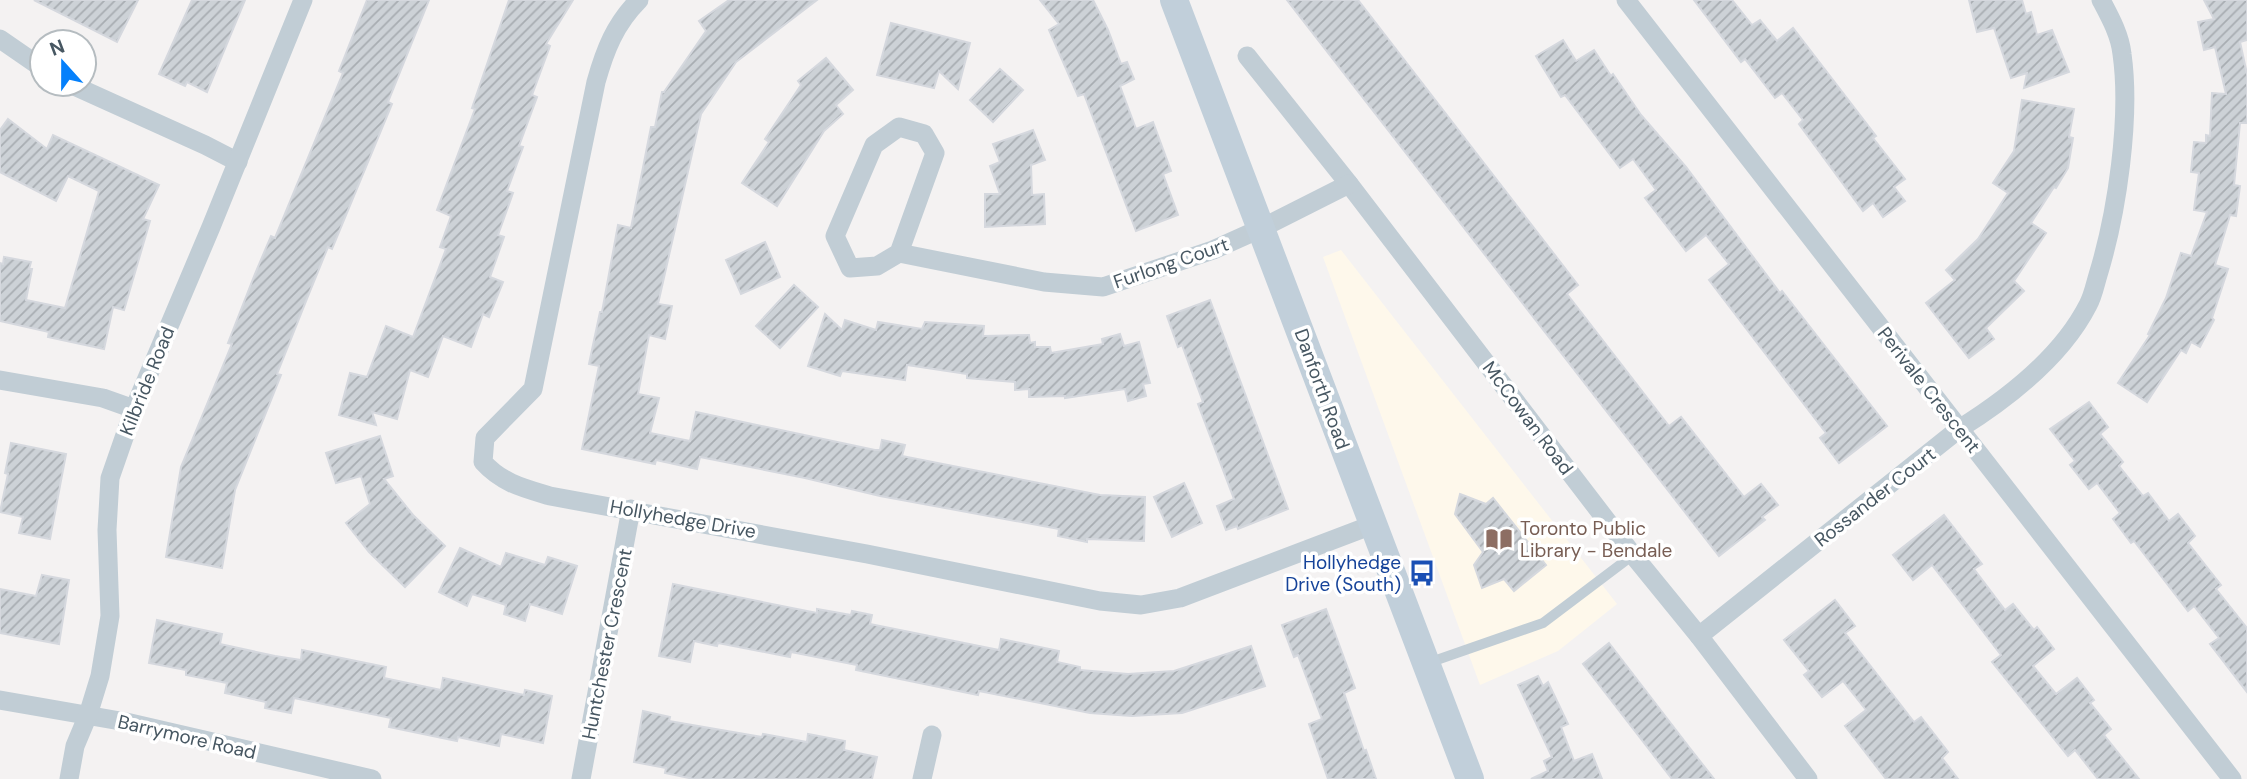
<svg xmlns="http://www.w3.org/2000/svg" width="2247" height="779" viewBox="0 0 2247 779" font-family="'DM Sans',sans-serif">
<defs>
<pattern id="building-hatch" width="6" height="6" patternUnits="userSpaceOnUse" patternTransform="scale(1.75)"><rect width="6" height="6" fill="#cdd2d7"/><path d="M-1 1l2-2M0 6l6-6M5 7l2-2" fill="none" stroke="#a8adb2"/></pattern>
</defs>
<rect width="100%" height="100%" fill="#f4f2f2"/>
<polygon fill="#fef8eb" points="1341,250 1617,604 1558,651 1480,685 1323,257"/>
<g fill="url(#building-hatch)" stroke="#d5d8de" stroke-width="2">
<polygon points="34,0 138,0 117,42"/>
<polygon points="192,0 245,0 207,92 187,82 185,86 159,74"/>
<polygon points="367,0 429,0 388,102 392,104 332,249 328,247 308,296 277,374 281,375 235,490 222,568 166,557 181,467 232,344 228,343 255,274 271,236 275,238 343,73 339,71"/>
<polygon points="509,0 573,0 546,44 550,46 532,95 537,97 519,146 523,147 507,191 513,193 498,235 504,237 490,277 503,282 489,317 483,314 471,347 443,336 428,377 410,370 397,419 372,412 376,425 339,415 350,373 367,377 386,326 413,337 446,249 440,247 451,216 437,210 475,109 472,108"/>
<polygon points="729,0 817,0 736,62 701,114 658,304 672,306 665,339 649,335 638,394 659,398 650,433 690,441 696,412 875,450 880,450 882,440 905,445 902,456 1100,495 1145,497 1144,541 1087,539 1087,542 1058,536 1059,529 880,496 805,478 700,457 697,469 656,460 655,464 582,449 599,366 589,364 600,312 602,312 618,225 631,228 651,127 655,127 662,92 664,92 706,31 699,21"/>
<polygon points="1040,0 1093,0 1108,30 1121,64 1127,62 1134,79 1120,86 1136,129 1153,122 1171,171 1163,174 1178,215 1136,231 1084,94 1078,96 1049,30 1059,24"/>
<polygon points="1287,0 1358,0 1578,285 1567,294 1669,426 1681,417 1744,497 1761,484 1778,505 1762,517 1765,520 1719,556"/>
<polygon points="1694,0 1732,0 1752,25 1760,20 1777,41 1793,28 1876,136 1873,138 1905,179 1894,187 1905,201 1883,217 1873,203 1863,211 1799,124 1803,120 1782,93 1775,98 1745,59 1741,62"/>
<polygon points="1969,0 2022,0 2026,14 2031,12 2037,35 2052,30 2069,72 2024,88 2027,73 2011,78 1994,28 1977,32"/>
<polygon points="2204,0 2247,0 2247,40 2240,42 2247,74 2247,123 2240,123 2234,185 2240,186 2236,216 2230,215 2215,265 2228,269 2212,318 2214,320 2200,347 2191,342 2186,353 2181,350 2147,402 2118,383 2150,335 2148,334 2166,298 2181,253 2191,256 2207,212 2194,210 2199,173 2191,172 2194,142 2206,143 2206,135 2210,136 2212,93 2226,94 2215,47 2204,50 2198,22 2214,19"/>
<polygon points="891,23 970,43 958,89 939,71 934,88 877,75"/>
<polygon points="1563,40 1576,61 1594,50 1611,76 1613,74 1641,115 1686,167 1780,293 1782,291 1887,426 1839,463 1820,438 1826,433 1709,280 1729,264 1706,235 1686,251 1645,198 1656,190 1633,159 1620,168 1565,95 1561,97 1536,56"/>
<polygon points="826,58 853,90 836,105 843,114 824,131 777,206 742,183 769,142 765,139 801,85 798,81"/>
<polygon points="1000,69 1023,90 993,122 970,100"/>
<polygon points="2022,100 2074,109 2069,137 2073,138 2068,168 2056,188 2054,187 2031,223 2046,233 2014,281 2024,291 1986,328 1994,339 1969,358 1926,303 1955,280 1946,270 1978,239 2008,193 1993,183 2014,151"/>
<polygon points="8,119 47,149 53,135 159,185 143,219 150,221 124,310 113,307 104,349 48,337 49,332 0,321 0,263 3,264 4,257 31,262 29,269 32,269 26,300 65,308 99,191 68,176 56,201 0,172 0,130"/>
<polygon points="1033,130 1045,160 1031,165 1032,195 1044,194 1045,224 985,227 985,194 1000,194 990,166 1000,162 993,144"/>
<polygon points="765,242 780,277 741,294 726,260"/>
<polygon points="794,285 818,307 780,348 756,326"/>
<polygon points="1210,300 1288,509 1238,529 1237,526 1226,530 1217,506 1234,499 1198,404 1203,402 1182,345 1178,347 1167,316"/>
<polygon points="825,314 842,330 845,320 876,330 878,322 922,329 925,322 984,326 983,336 1029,335 1030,343 1035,342 1035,347 1050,347 1051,353 1103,344 1102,339 1120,334 1124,346 1139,342 1150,383 1143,384 1146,396 1128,401 1125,389 1065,398 1065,396 1029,397 1029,389 1015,390 1015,382 967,378 967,374 907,365 905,380 842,371 840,376 808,366"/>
<polygon points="2089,402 2108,427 2100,434 2123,462 2119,466 2143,496 2148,493 2169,521 2178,514 2195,536 2188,543 2221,585 2216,589 2247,628 2247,692 2210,644 2219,638 2194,606 2188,611 2134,541 2131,543 2113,519 2120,513 2097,483 2089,489 2070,465 2075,461 2050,429"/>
<polygon points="380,436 393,476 384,479 413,515 445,546 405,587 369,552 346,523 370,504 361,476 336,483 326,453"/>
<polygon points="11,443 66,454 50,539 19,533 23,517 0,512 8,474 5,473"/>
<polygon points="1184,483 1202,523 1172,537 1154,497"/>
<polygon points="1460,494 1486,504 1493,498 1546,565 1514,591 1504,579 1482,588 1474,565 1483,552 1455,514"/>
<polygon points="1944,515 1982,564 1974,569 2005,610 2013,604 2034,630 2037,627 2054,649 2033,666 2056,694 2077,678 2094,700 2090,703 2111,729 2104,735 2139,779 2098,779 2075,750 2068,756 1992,662 2001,655 1932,565 1913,580 1893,555"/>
<polygon points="460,548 501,567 506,553 545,565 548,557 577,566 562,614 530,604 525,621 504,614 506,605 472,594 467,606 439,592"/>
<polygon points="42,575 69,580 59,644 0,633 0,589 36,596"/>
<polygon points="673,584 817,613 817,609 851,615 852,611 872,615 870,624 999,650 1001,639 1059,651 1057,662 1080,667 1080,670 1128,674 1174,671 1251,646 1265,686 1182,713 1132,716 1090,713 979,691 978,695 856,670 857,665 791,652 790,657 718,643 717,646 694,641 690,662 659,656"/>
<polygon points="1835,600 1855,626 1845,633 1914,722 1921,717 1948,752 1942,758 1958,779 1886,779 1845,726 1866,710 1843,681 1822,697 1804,675 1809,671 1784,640"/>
<polygon points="1326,609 1355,688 1344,693 1364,751 1366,750 1376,779 1328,779 1309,724 1322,719 1298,655 1294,657 1282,625"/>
<polygon points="157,620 222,634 220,644 275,656 301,660 302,650 386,667 384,678 441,690 443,678 524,695 525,690 552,696 543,743 501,734 499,746 458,737 457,741 389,727 391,718 294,698 291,713 265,708 266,702 225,693 227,683 186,675 186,670 149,663"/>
<polygon points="1609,643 1689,747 1714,779 1672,779 1583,664"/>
<polygon points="1538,676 1543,686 1548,682 1568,724 1561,727 1574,761 1592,754 1602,779 1531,779 1548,771 1544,761 1552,757 1518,685"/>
<polygon points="643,711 670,717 669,721 762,737 763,734 807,742 808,734 845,741 844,750 877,757 872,779 694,779 665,773 666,768 634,762"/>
</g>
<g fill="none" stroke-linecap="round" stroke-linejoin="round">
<polyline stroke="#c1cdd5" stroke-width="10" points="1428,663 1543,623 1633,555"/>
<g stroke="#c1cdd5" stroke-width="19">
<path d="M639 0C615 24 605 50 596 82L533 389 485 438 483 462C502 483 523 488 550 496L867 554 1100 601 1141 605 1180 598 1372 525"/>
<polyline points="1626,0 2232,779"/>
<polyline points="0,39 42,68"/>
<polyline points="1247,56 1349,184 1633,555 1699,636 1808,779"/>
<polyline points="70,84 205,145 238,162"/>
<polyline points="899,253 935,153 924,134 899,127 874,145 835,236 850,268 877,266 899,253 1044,282 1103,287 1213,250 1262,228 1349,184"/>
<polyline points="0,380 103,398 134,409"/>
<path d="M1699 636 1959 429C2007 399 2062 356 2088 305 2093 296 2095 285 2098 275 2117 213 2131 118 2122 54 2120 35 2110 17 2101 0"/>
<polyline points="0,700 126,722 372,779"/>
<polyline points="69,779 75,746 88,715 100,676 110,616 107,530 110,478 134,409 211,227 303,0"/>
<polyline points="581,779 631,509"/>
<polyline points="922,779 932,735"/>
</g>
<polyline stroke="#c1cfda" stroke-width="28" points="1174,0 1470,779"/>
</g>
<defs>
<g id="library-bare" transform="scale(2.1)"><path d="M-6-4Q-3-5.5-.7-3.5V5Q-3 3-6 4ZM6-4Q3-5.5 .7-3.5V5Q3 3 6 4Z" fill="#8d6e63" stroke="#fff" stroke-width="2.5" paint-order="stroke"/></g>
<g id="bus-bare" transform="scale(2.1)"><path d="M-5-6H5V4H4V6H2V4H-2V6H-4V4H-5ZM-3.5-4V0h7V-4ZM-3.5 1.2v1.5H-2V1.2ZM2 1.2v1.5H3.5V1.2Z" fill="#1a4fb4" stroke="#fff" stroke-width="2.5" paint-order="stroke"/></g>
</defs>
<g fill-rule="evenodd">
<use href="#library-bare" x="1499" y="539"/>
<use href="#bus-bare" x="1422" y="573"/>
</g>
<g text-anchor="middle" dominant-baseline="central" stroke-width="7" stroke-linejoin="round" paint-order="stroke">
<g font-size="19" fill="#475762" stroke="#fff">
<text transform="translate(1171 263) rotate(-19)">Furlong Court</text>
<text transform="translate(147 381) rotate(-68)">Kilbride Road</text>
<text transform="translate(1322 389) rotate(70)">Danforth Road</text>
<text transform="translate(1929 390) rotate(52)">Perivale Crescent</text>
<text transform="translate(1528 418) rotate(53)">McCowan Road</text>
<text transform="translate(1875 497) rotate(-38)">Rossander Court</text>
<text transform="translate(683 519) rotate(10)">Hollyhedge Drive</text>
<text transform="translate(607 644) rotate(-79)">Huntchester Crescent</text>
<text transform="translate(187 737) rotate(13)">Barrymore Road</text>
</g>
<g font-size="19" fill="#785e54" stroke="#fff" text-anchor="start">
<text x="1520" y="528">Toronto Public<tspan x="1520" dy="22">Library - Bendale</tspan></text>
</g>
<g font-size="19" fill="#164399" stroke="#fff" text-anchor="end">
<text x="1401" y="562">Hollyhedge<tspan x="1401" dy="22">Drive (South)</tspan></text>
</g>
</g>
<g transform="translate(63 63) rotate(339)"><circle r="33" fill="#ffffff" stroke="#b5bcc0" stroke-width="2"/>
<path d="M0-5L12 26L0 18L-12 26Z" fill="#0580fb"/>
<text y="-10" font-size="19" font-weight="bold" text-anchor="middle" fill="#475762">N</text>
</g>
</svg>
